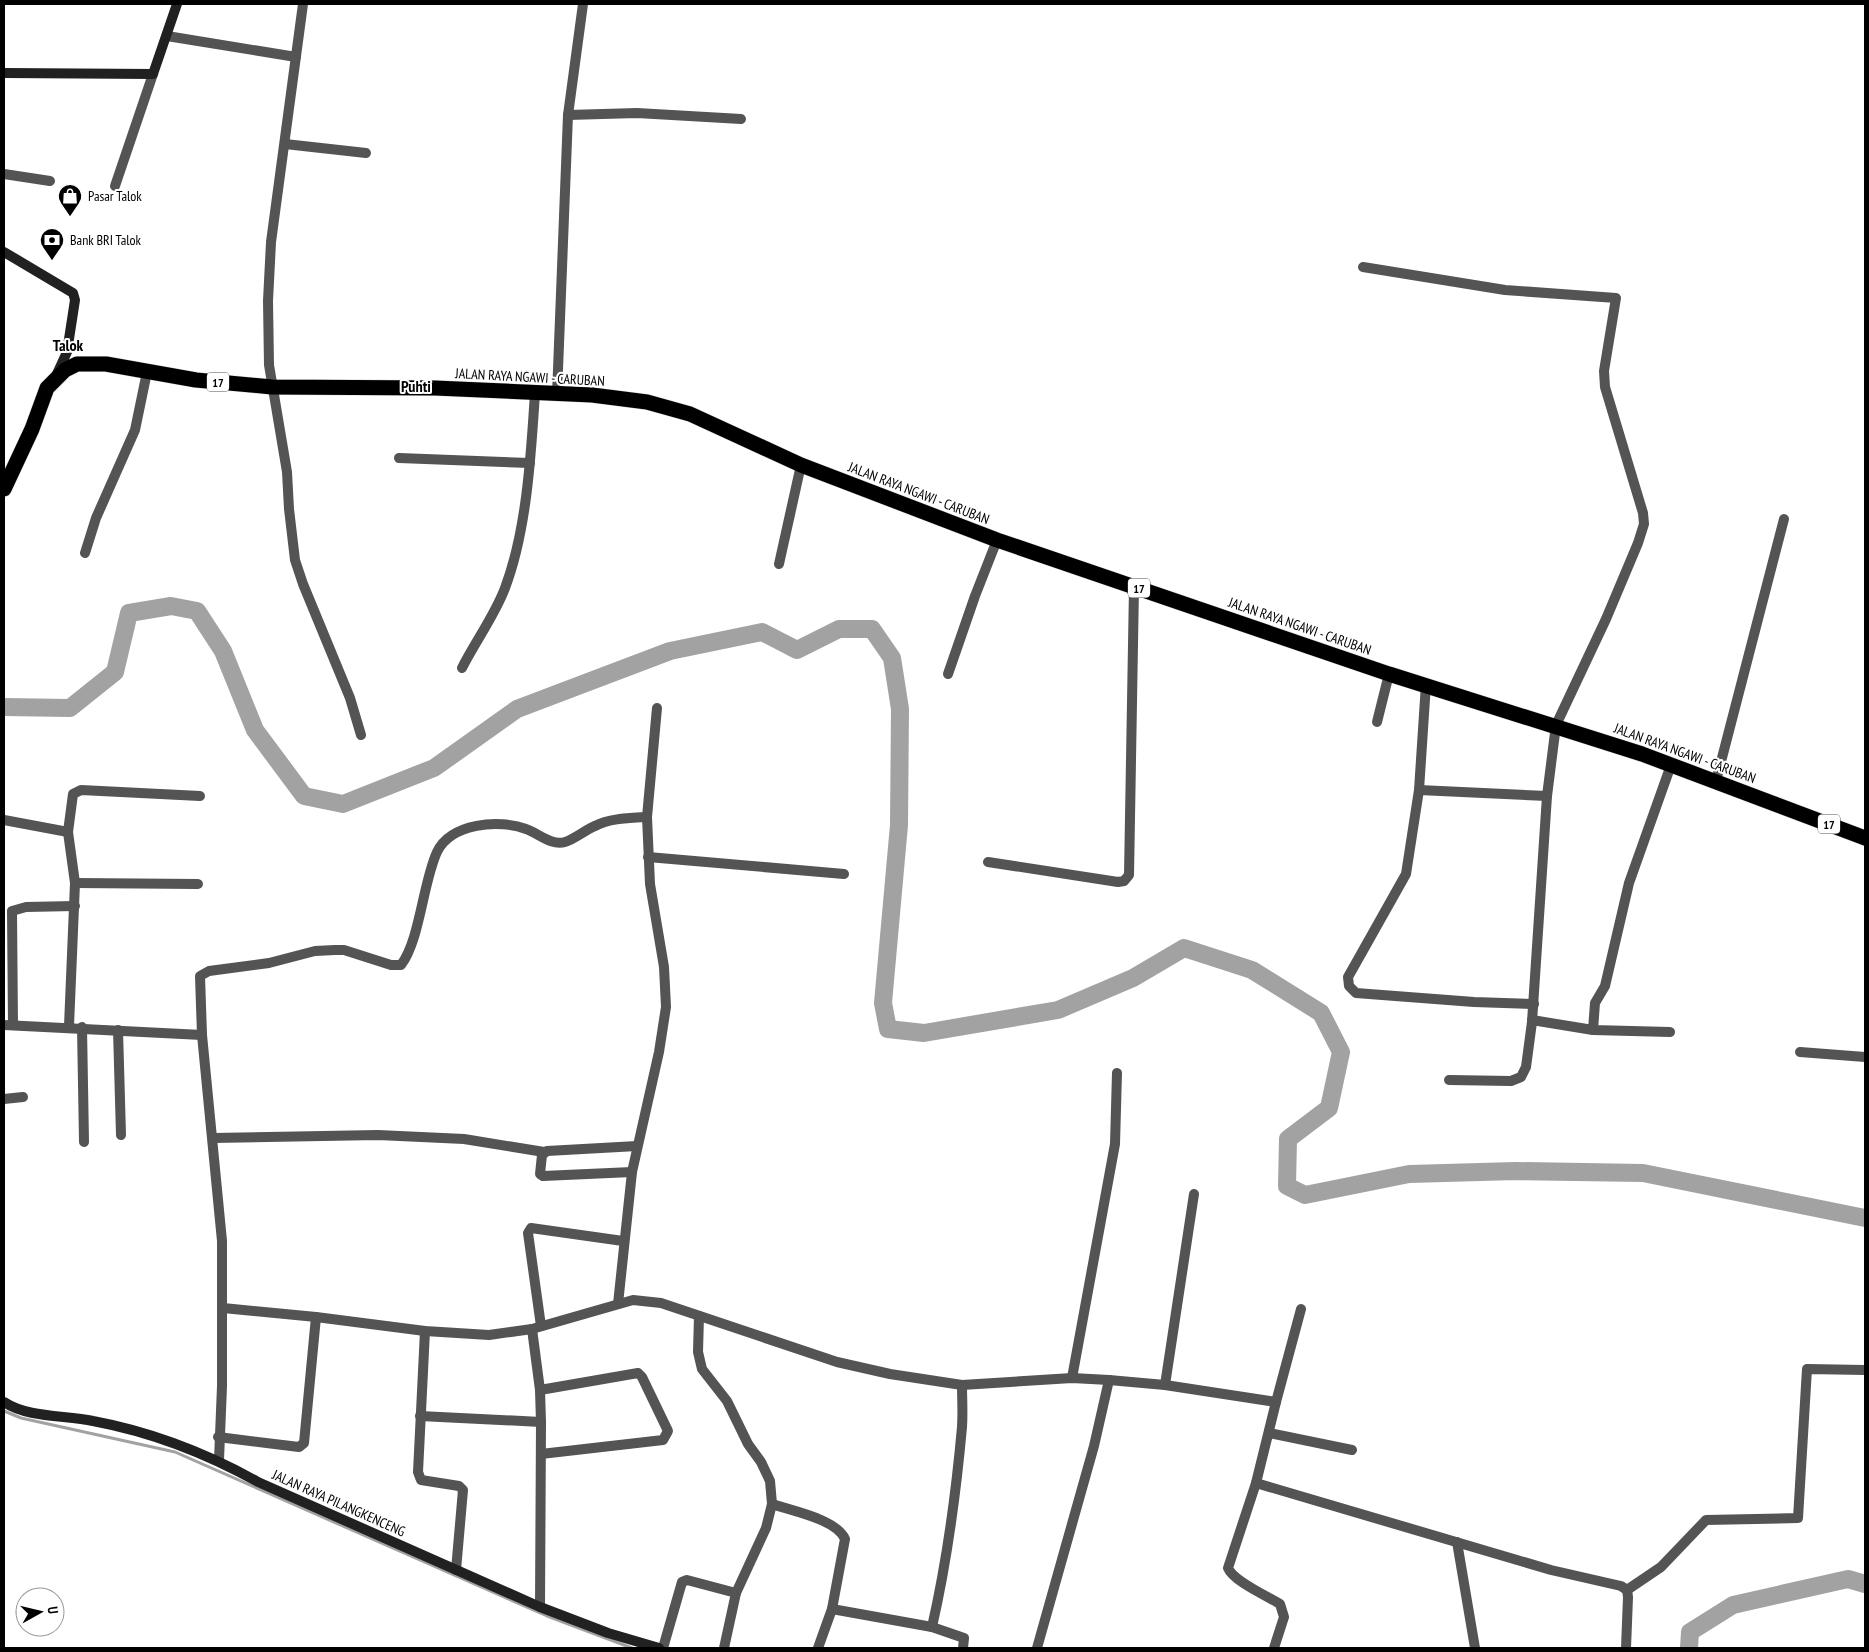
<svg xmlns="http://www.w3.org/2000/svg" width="1869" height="1652" viewBox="0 0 1869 1652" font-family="'PT Sans Narrow',sans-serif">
<rect width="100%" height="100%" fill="#fff"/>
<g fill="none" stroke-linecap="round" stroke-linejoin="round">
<polyline stroke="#a2a2a2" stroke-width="3" points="4,1411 21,1418 175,1452 547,1616 632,1648"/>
<g stroke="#a2a2a2" stroke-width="18">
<polyline points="4,707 70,708 115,672 129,613 171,606 197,611 223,651 255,730 304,796 343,804 434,768 517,709 670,651 762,632 797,650 839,629 872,629 892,658 900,709 899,825 883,1003 888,1029 924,1033 1058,1010 1133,978 1184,948 1252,970 1321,1013 1341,1052 1329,1108 1288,1139 1287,1186 1305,1195 1409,1174 1516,1171 1643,1173 1865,1218"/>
<polyline points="1689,1648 1690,1632 1733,1605 1848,1579 1865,1584"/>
</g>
<g stroke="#dbdbdb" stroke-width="16">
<polyline id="highway" points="4,489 32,429 47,388 65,370 77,364 106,364 196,380 272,387 435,388 592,395 647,402 690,414 801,465 997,540 1389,674 1642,754 1865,838"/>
</g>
<g stroke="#545454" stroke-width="10">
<polyline points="303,4 271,242 268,301 269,365 287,472 289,509 295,560 303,584 350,698 361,735"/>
<polyline points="167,36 296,57"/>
<polyline points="568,115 637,113 741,119"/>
<polyline points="285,144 366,153"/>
<polyline points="4,174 50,181"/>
<polyline points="115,186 153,74"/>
<polyline points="1363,267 1505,290 1616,298 1604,371 1605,387 1643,513 1644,524 1638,543 1606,619 1556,725 1547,796 1532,1022 1526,1067 1521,1077 1511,1081 1449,1080"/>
<polyline points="557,395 568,115 583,4"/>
<polyline points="399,458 530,463"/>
<polyline points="85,553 96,518 135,430 147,372"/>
<polyline points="779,564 801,465"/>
<path d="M462 668C475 642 495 615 505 588 527 530 531 454 535 393"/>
<polyline points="948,674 975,596 997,540"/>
<polyline points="1426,684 1419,790 1406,874 1352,970 1348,977 1349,986 1356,993 1474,1002 1534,1004"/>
<polyline points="1377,722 1389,674"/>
<polyline points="1716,781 1784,519"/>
<polyline points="1419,790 1547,796"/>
<polyline points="4,820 68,832"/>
<polyline points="648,857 844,874"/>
<polyline points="988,862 1118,882 1124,881 1129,875 1134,587"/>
<polyline points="75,883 198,884"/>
<polyline points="1532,1020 1593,1030 1670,1032"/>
<polyline points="4,1025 202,1035"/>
<polyline points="13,1025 12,911 26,907 75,906"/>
<polyline points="69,1026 75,883 68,832 73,794 81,790 200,796"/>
<polyline points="82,1027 84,1142"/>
<polyline points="118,1030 121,1135"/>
<polyline points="1593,1030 1595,1003 1605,986 1629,883 1671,765"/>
<polyline points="1800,1052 1865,1057"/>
<polyline points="4,1099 23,1097"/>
<polyline points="213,1138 378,1135 464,1139 544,1152"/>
<polyline points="632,1172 543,1176 540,1174 542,1155 547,1151 637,1146"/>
<polyline points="618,1304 632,1172 659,1052 666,1007 664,967 650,884 647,817 657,708"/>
<path d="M223 1308 316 1317 425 1331 489 1335 532 1329 633 1300 661 1303 837 1362 890 1374 962 1385 1072 1378 1109 1380 1165 1385 1276 1402 1256 1483 1228 1568C1233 1581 1267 1596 1280 1604L1284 1617 1274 1648"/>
<polyline points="699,1316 698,1352 702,1369 727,1401 748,1444 761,1462 770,1481 772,1504 766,1528 736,1593 724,1648"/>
<polyline points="541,1326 528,1233 531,1228 623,1241"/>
<polyline points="532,1329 540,1390 541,1422 540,1607"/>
<polyline points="425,1331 418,1472 421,1480 459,1486 463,1490 456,1570"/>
<polyline points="1072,1378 1115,1144 1117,1073"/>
<polyline points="1165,1385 1194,1194"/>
<polyline points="540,1390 638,1373 642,1377 668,1431 663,1440 541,1454"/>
<polyline points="1276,1402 1301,1309"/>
<polyline points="420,1416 541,1422"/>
<polyline points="1269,1433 1352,1450"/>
<polyline points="218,1437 299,1447 304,1443 316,1317"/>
<path d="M219 1460 222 1386V1241L202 1035 200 976 209 971 269 963 315 951 335 950H344L391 965H401C420 940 423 882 437 852 451 823 499 819 526 829 538 833 551 846 565 842 575 839 585 830 595 826 610 818 630 818 647 817"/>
<polyline points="1256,1483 1551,1570 1621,1586 1627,1590 1628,1597 1626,1648"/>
<path d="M772 1504C792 1511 836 1519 845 1539L832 1609 818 1648"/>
<polyline points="1457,1542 1475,1648"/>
<polyline points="1627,1590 1661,1567 1706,1520 1798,1518 1807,1369 1865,1370"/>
<polyline points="832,1609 932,1627 964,1638 963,1648"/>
<path d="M932 1627C947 1561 956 1494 962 1427 963 1413 962 1399 962 1385"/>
<polyline points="663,1648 682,1582 687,1580 736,1593"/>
<polyline points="1037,1648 1094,1446 1109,1380"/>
</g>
<g stroke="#212121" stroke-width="10">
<polyline points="4,73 153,74 177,4"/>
<polyline points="4,252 73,293 75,300 67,352 56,376"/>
<path d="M4 1402C28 1418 65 1415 93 1421 152 1432 206 1453 258 1482L540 1607 608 1633 659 1648"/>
</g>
<use href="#highway" stroke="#000" stroke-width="15"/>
</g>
<defs>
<g id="shop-pin" transform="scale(1.25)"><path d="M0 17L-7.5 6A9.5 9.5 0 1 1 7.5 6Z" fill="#000" stroke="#fff"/><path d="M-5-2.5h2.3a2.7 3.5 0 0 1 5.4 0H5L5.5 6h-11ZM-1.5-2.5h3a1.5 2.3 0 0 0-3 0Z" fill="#fff"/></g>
<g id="bank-pin" transform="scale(1.25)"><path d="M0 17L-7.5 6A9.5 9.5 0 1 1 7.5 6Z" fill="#000" stroke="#fff"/><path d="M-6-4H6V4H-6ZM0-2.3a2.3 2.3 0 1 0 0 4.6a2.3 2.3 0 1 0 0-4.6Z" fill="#fff"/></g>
</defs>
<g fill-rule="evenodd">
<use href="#shop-pin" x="70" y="196"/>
<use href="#bank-pin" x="52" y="240"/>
</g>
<g text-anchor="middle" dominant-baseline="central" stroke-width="4" stroke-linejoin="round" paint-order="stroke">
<g fill="#fff" stroke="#4c4c4c" stroke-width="1">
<rect x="207" y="372.5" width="22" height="19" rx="4"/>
<rect x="1128" y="578.5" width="22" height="19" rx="4"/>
<rect x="1818" y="814.5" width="22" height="19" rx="4"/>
</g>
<g font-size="12" font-weight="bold" fill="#000">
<text x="218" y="382">17</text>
<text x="1139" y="588">17</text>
<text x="1829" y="824">17</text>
</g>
<g font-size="14" fill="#000" stroke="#fff" text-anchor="start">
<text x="88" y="196">Pasar Talok</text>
<text x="70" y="240">Bank BRI Talok</text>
</g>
<g font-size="14" fill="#000" stroke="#fff">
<text transform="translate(530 377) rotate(3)">JALAN RAYA NGAWI - CARUBAN</text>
<text transform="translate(919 493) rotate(21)">JALAN RAYA NGAWI - CARUBAN</text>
<text transform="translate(1300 626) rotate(19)">JALAN RAYA NGAWI - CARUBAN</text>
<text transform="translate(1685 753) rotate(20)">JALAN RAYA NGAWI - CARUBAN</text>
<text transform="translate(339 1503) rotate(24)">JALAN RAYA PILANGKENCENG</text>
</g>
<g font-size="16" font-weight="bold" fill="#000" stroke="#fff">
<text x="68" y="345">Talok</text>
<text x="416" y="386">Puhti</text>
</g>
</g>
<rect width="1869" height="1652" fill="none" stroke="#000000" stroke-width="10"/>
<g transform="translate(40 1612) rotate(82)"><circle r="24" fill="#ffffff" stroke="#999999"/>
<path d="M0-4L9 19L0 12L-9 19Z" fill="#000000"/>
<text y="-8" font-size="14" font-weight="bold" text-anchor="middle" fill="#000000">U</text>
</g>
</svg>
